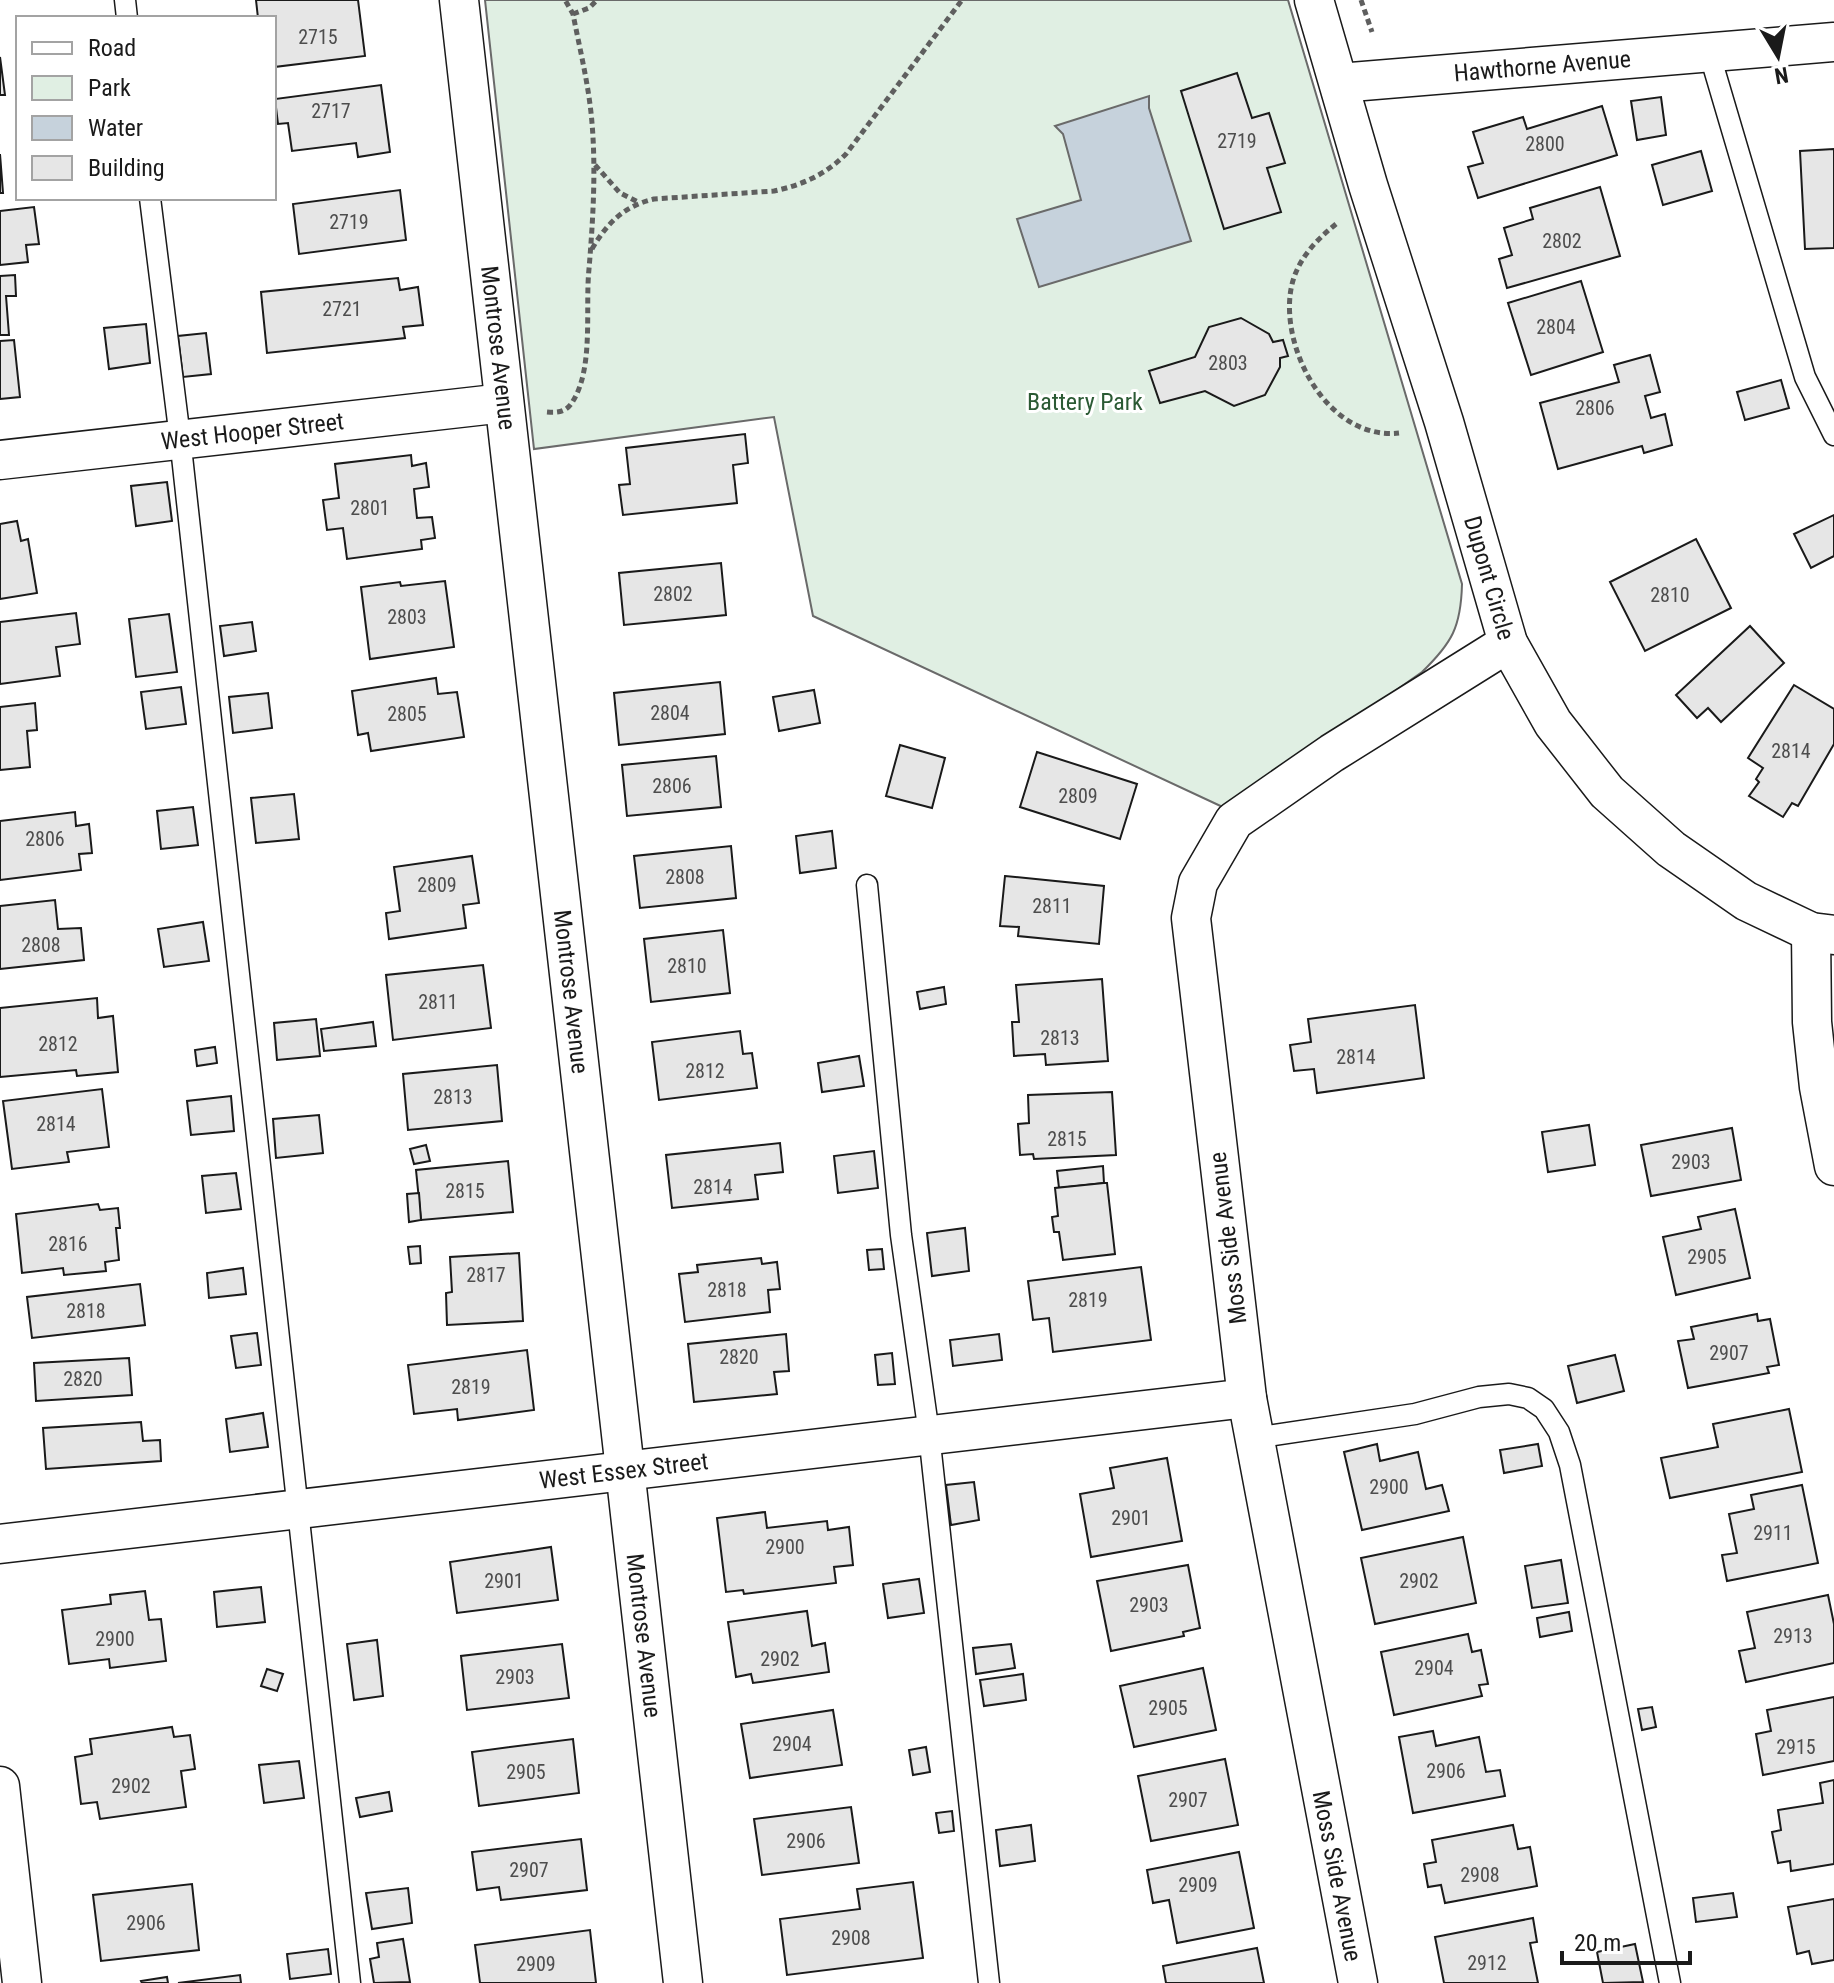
<svg xmlns="http://www.w3.org/2000/svg" width="1834" height="1983" viewBox="0 0 1834 1983" font-family="'Roboto Condensed',sans-serif">
<rect width="100%" height="100%" fill="#fff"/>
<path fill="#e0efe3" stroke="#6a6a6a" stroke-width="2" d="M485 0H1288L1462 584C1461 627 1452 643 1422 672L1227 809 813 616 774 417 534 449Z"/>
<polygon fill="#c6d2dc" stroke="#6a6a6a" stroke-width="2" points="1149,96 1149,108 1191,241 1039,287 1017,219 1081,200 1063,134 1055,126"/>
<g fill="#e6e6e6" stroke="#1a1a1a" stroke-width="2">
<polygon points="256,0 358,0 365,56 274,67 274,18 258,18"/>
<polygon points="0,57 5,95 0,95"/>
<polygon points="1237,73 1252,118 1269,113 1285,163 1267,168 1281,212 1224,229 1181,91"/>
<polygon points="381,85 390,152 358,157 356,143 292,151 288,123 278,124 275,99"/>
<polygon points="1661,97 1666,135 1637,140 1631,101"/>
<polygon points="1602,106 1617,155 1478,198 1468,167 1483,163 1473,132 1523,117 1527,129"/>
<polygon points="1834,149 1834,248 1805,249 1800,151"/>
<polygon points="1701,151 1712,191 1663,205 1652,165"/>
<polygon points="0,154 3,193 0,193"/>
<polygon points="1600,187 1620,256 1507,288 1499,259 1512,255 1504,228 1533,219 1530,208"/>
<polygon points="400,190 406,240 299,254 293,204"/>
<polygon points="34,207 39,244 26,245 28,262 0,265 0,211"/>
<polygon points="15,275 16,296 6,296 9,335 0,335 0,276"/>
<polygon points="398,278 400,290 418,287 423,325 403,327 405,338 267,353 261,292"/>
<polygon points="1581,281 1603,352 1531,375 1508,303"/>
<polygon points="1241,318 1269,334 1273,342 1283,340 1288,356 1280,358 1280,367 1265,395 1234,406 1205,391 1160,403 1149,371 1195,357 1209,327"/>
<polygon points="146,324 150,363 109,369 104,328"/>
<polygon points="206,333 211,374 183,377 178,336"/>
<polygon points="14,340 20,397 0,399 0,341"/>
<polygon points="1650,355 1660,392 1645,396 1651,418 1665,414 1672,445 1644,453 1642,446 1558,469 1540,403 1619,382 1614,365"/>
<polygon points="1781,380 1789,408 1745,420 1737,392"/>
<polygon points="745,434 748,463 733,465 737,503 623,515 619,485 630,484 626,448"/>
<polygon points="411,455 412,466 426,463 429,487 414,489 417,518 432,517 435,538 421,540 422,549 347,559 343,528 327,530 323,500 339,498 335,464"/>
<polygon points="167,482 172,521 136,526 131,486"/>
<polygon points="1834,515 1834,556 1811,568 1794,534"/>
<polygon points="17,521 21,541 28,539 37,593 0,599 0,524"/>
<polygon points="1696,539 1731,608 1645,651 1610,582"/>
<polygon points="721,563 726,615 624,625 619,573"/>
<polygon points="445,581 454,647 370,659 361,587 400,582 401,586"/>
<polygon points="76,613 80,644 56,647 60,676 0,684 0,622"/>
<polygon points="169,614 177,672 136,677 129,619"/>
<polygon points="252,622 256,651 224,656 220,626"/>
<polygon points="1750,626 1784,663 1721,722 1708,708 1697,718 1676,695"/>
<polygon points="436,678 438,694 457,692 464,737 371,751 368,733 358,735 352,691"/>
<polygon points="720,682 725,734 619,745 614,693"/>
<polygon points="1794,685 1834,709 1834,744 1798,806 1792,803 1783,817 1749,796 1759,782 1756,779 1763,768 1748,758"/>
<polygon points="181,687 186,724 146,729 141,692"/>
<polygon points="814,690 820,723 779,731 773,697"/>
<polygon points="268,693 272,728 233,733 229,697"/>
<polygon points="35,703 37,730 27,731 30,767 0,770 0,707"/>
<polygon points="900,745 945,758 932,808 886,796"/>
<polygon points="1037,752 1137,784 1120,839 1020,807"/>
<polygon points="716,756 721,807 627,816 622,765"/>
<polygon points="294,794 299,839 256,843 251,798"/>
<polygon points="193,807 198,845 161,849 157,811"/>
<polygon points="75,812 76,826 89,824 92,853 79,854 81,870 0,880 0,821"/>
<polygon points="832,831 836,868 800,873 796,836"/>
<polygon points="731,846 736,898 640,908 634,856"/>
<polygon points="472,856 479,903 463,905 466,928 389,939 386,913 400,911 394,867"/>
<polygon points="1005,876 1104,886 1099,944 1018,936 1019,927 1000,926"/>
<polygon points="55,900 58,929 81,928 84,960 0,969 0,906"/>
<polygon points="203,922 209,961 164,967 158,929"/>
<polygon points="723,930 730,993 651,1002 644,939"/>
<polygon points="483,965 491,1028 393,1040 386,975"/>
<polygon points="1102,979 1108,1061 1046,1065 1045,1054 1014,1056 1012,1022 1019,1022 1016,985"/>
<polygon points="944,987 946,1004 920,1009 917,992"/>
<polygon points="97,998 98,1018 113,1016 118,1072 77,1076 76,1070 0,1077 0,1008"/>
<polygon points="1415,1005 1424,1078 1317,1093 1314,1069 1294,1071 1290,1045 1311,1042 1308,1019"/>
<polygon points="316,1019 320,1056 277,1060 274,1023"/>
<polygon points="373,1022 376,1046 324,1051 321,1029"/>
<polygon points="740,1031 743,1054 752,1053 757,1088 659,1100 652,1042"/>
<polygon points="215,1047 217,1063 197,1066 195,1050"/>
<polygon points="859,1056 864,1086 822,1092 818,1063"/>
<polygon points="497,1065 502,1121 408,1130 403,1074"/>
<polygon points="102,1089 109,1147 67,1152 69,1162 12,1169 3,1101"/>
<polygon points="1112,1092 1116,1155 1034,1159 1033,1154 1020,1155 1018,1124 1029,1123 1028,1095"/>
<polygon points="231,1096 234,1131 191,1135 187,1101"/>
<polygon points="319,1115 323,1153 276,1158 273,1119"/>
<polygon points="1589,1125 1595,1165 1548,1172 1542,1132"/>
<polygon points="1732,1128 1741,1180 1651,1196 1641,1145"/>
<polygon points="780,1143 783,1172 755,1175 758,1199 672,1208 666,1155"/>
<polygon points="426,1145 430,1161 414,1164 410,1149"/>
<polygon points="874,1151 878,1188 838,1193 834,1156"/>
<polygon points="508,1161 513,1212 421,1220 416,1170"/>
<polygon points="1103,1166 1104,1183 1059,1188 1057,1171"/>
<polygon points="236,1173 241,1209 206,1213 202,1176"/>
<polygon points="1104,1183 1107,1183 1115,1254 1063,1260 1059,1232 1054,1232 1052,1217 1058,1216 1055,1188"/>
<polygon points="419,1193 421,1220 409,1222 407,1194"/>
<polygon points="98,1204 100,1210 118,1208 120,1228 116,1228 119,1260 105,1262 106,1271 64,1275 63,1268 22,1273 16,1214"/>
<polygon points="1735,1209 1750,1278 1676,1295 1663,1237 1701,1229 1698,1217"/>
<polygon points="965,1228 969,1271 932,1276 927,1233"/>
<polygon points="420,1246 421,1263 410,1264 408,1247"/>
<polygon points="882,1249 884,1269 869,1270 867,1250"/>
<polygon points="519,1253 523,1321 447,1325 446,1293 452,1292 450,1257"/>
<polygon points="761,1258 762,1264 777,1262 780,1289 768,1290 770,1312 685,1322 679,1274 698,1272 697,1265"/>
<polygon points="1141,1267 1151,1340 1053,1352 1049,1318 1033,1320 1028,1281"/>
<polygon points="243,1268 246,1294 209,1298 207,1273"/>
<polygon points="140,1284 145,1325 32,1338 27,1297"/>
<polygon points="1757,1314 1758,1321 1770,1319 1779,1365 1767,1367 1769,1373 1688,1388 1678,1341 1694,1339 1691,1327"/>
<polygon points="257,1333 261,1365 236,1368 231,1336"/>
<polygon points="786,1334 789,1371 774,1372 777,1394 694,1402 688,1344"/>
<polygon points="999,1334 1002,1360 953,1366 950,1340"/>
<polygon points="527,1350 534,1410 458,1420 457,1409 414,1414 408,1365"/>
<polygon points="892,1353 895,1384 878,1385 875,1355"/>
<polygon points="1615,1355 1624,1391 1577,1403 1568,1366"/>
<polygon points="129,1358 132,1395 36,1401 34,1363"/>
<polygon points="1789,1409 1802,1472 1670,1498 1661,1458 1718,1447 1713,1424"/>
<polygon points="263,1413 268,1447 230,1452 226,1419"/>
<polygon points="141,1422 143,1441 160,1440 161,1461 46,1469 43,1428"/>
<polygon points="1377,1444 1380,1461 1418,1452 1426,1489 1442,1485 1449,1511 1362,1530 1344,1452"/>
<polygon points="1538,1444 1542,1466 1504,1473 1500,1450"/>
<polygon points="1167,1458 1182,1541 1091,1557 1080,1494 1114,1488 1110,1468"/>
<polygon points="974,1482 979,1520 951,1525 946,1485"/>
<polygon points="1802,1485 1818,1563 1727,1581 1722,1555 1737,1553 1729,1514 1754,1509 1751,1495"/>
<polygon points="765,1512 767,1528 827,1521 828,1530 849,1527 853,1565 834,1567 836,1583 744,1594 743,1590 726,1592 717,1518"/>
<polygon points="1463,1537 1476,1603 1375,1624 1361,1558"/>
<polygon points="551,1547 558,1600 457,1613 450,1562"/>
<polygon points="1561,1560 1568,1603 1532,1608 1525,1566"/>
<polygon points="1188,1565 1200,1628 1183,1632 1184,1636 1111,1651 1097,1581"/>
<polygon points="919,1579 924,1613 888,1618 883,1584"/>
<polygon points="261,1587 265,1622 217,1627 214,1592"/>
<polygon points="145,1591 149,1620 161,1619 166,1661 110,1668 109,1659 69,1664 62,1610 111,1604 110,1595"/>
<polygon points="1828,1595 1834,1624 1834,1663 1746,1682 1739,1651 1755,1648 1747,1612"/>
<polygon points="807,1611 812,1646 825,1643 829,1672 753,1683 751,1674 736,1677 728,1622"/>
<polygon points="1569,1612 1572,1631 1540,1637 1537,1618"/>
<polygon points="1468,1634 1472,1652 1481,1650 1488,1684 1479,1685 1482,1696 1394,1715 1381,1652"/>
<polygon points="377,1640 383,1696 354,1700 347,1644"/>
<polygon points="562,1644 569,1698 467,1710 461,1656"/>
<polygon points="1011,1644 1015,1668 976,1674 973,1648"/>
<polygon points="1203,1668 1216,1730 1134,1747 1120,1686"/>
<polygon points="267,1669 283,1674 277,1691 261,1686"/>
<polygon points="1023,1674 1026,1700 984,1706 980,1680"/>
<polygon points="1834,1697 1834,1761 1763,1775 1756,1734 1771,1731 1767,1710"/>
<polygon points="1652,1707 1656,1727 1642,1730 1638,1709"/>
<polygon points="833,1710 842,1765 750,1778 741,1724"/>
<polygon points="172,1727 174,1737 190,1735 195,1769 181,1771 186,1807 100,1819 97,1802 81,1804 75,1757 92,1754 90,1739"/>
<polygon points="1433,1731 1436,1746 1479,1737 1486,1772 1500,1770 1505,1796 1413,1813 1399,1737"/>
<polygon points="573,1739 579,1793 479,1806 472,1752"/>
<polygon points="926,1747 930,1772 913,1775 909,1750"/>
<polygon points="1225,1759 1238,1825 1151,1841 1138,1776"/>
<polygon points="299,1761 304,1798 264,1803 259,1765"/>
<polygon points="1834,1780 1834,1864 1791,1871 1790,1861 1778,1863 1772,1832 1781,1830 1778,1810 1823,1803 1820,1783"/>
<polygon points="389,1792 392,1811 360,1817 356,1798"/>
<polygon points="851,1807 859,1863 762,1875 754,1819"/>
<polygon points="952,1811 954,1831 939,1833 936,1813"/>
<polygon points="1031,1825 1035,1861 1000,1866 996,1830"/>
<polygon points="1513,1825 1518,1849 1530,1847 1537,1886 1445,1903 1441,1885 1428,1887 1424,1864 1436,1862 1432,1840"/>
<polygon points="581,1839 587,1890 501,1900 499,1887 477,1890 472,1852"/>
<polygon points="1239,1852 1254,1928 1177,1943 1169,1900 1153,1903 1147,1870"/>
<polygon points="913,1882 923,1958 787,1975 780,1919 860,1909 857,1889"/>
<polygon points="192,1884 199,1950 101,1961 93,1895"/>
<polygon points="408,1888 412,1923 372,1929 366,1893"/>
<polygon points="1733,1893 1737,1917 1696,1922 1693,1898"/>
<polygon points="1834,1899 1834,1960 1812,1964 1809,1951 1797,1954 1788,1907"/>
<polygon points="1533,1918 1537,1942 1530,1943 1538,1983 1444,1983 1435,1937"/>
<polygon points="590,1930 596,1983 480,1983 475,1945"/>
<polygon points="403,1939 410,1982 374,1983 370,1959 379,1957 377,1943"/>
<polygon points="1635,1944 1643,1982 1603,1983 1597,1952"/>
<polygon points="1257,1948 1264,1983 1166,1983 1163,1966"/>
<polygon points="328,1949 331,1974 290,1979 287,1954"/>
<polygon points="240,1975 241,1983 178,1983"/>
<polygon points="167,1977 168,1983 142,1983 141,1981"/>
</g>
<g fill="none" stroke-linecap="round" stroke-linejoin="round">
<g stroke="#1a1a1a" stroke-width="23">
<g id="lane">
<polyline points="125,0 127,18"/>
<polyline points="1709,52 1805,377 1834,435"/>
<polyline points="150,198 180,438 350,1983"/>
<polyline points="867,885 901,1235 929,1434 989,1983"/>
<polyline points="1254,1438 1415,1414 1479,1397 1509,1394 1528,1398 1544,1409 1559,1432 1570,1465 1670,1983"/>
</g>
</g>
<g stroke="#1a1a1a" stroke-width="41">
<g id="street">
<path id="s1" d="M459 0 683 1983"/>
<path id="s2" d="M1314 0 1368 185 1444 422 1508 643 1553 723 1607 792 1671 849 1746 901 1811 932 1834 935"/>
<path id="s3" d="M1339 83 1834 42"/>
<path id="s4" d="M0 460 504 403"/>
<polyline points="1811,932 1812,1022 1819,1087 1834,1166"/>
<path id="s5" d="M0 1544 1247 1398"/>
<polyline points="0,1786 22,1983"/>
<polyline points="1358,1983 1247,1398 1191,918 1198,883 1234,821 1332,753 1508,643"/>
</g>
</g>
<g stroke="#5f5f5f" stroke-width="5" stroke-dasharray="6 4" stroke-linecap="butt">
<polyline points="1361,0 1372,32"/>
<polyline points="573,14 589,8 597,0"/>
<polyline points="595,165 620,193 638,202"/>
<path d="M1336 224C1315 241 1296 261 1291 289 1280 350 1329 441 1399 433"/>
<path d="M592 249C607 223 624 206 654 199L774 191C802 185 825 175 846 154L962 0"/>
<path d="M547 412C558 413 567 412 573 401 594 367 585 308 589 269 593 220 596 171 592 123 589 86 580 50 573 14L565 0"/>
</g>
<use href="#lane" stroke="#fff" stroke-width="20"/>
<use href="#street" stroke="#fff" stroke-width="38"/>
</g>
<g text-anchor="middle" dominant-baseline="central" stroke-width="6" stroke-linejoin="round" paint-order="stroke">
<g font-size="20" fill="#4d4d4d">
<text x="318" y="37">2715</text>
<text x="331" y="111">2717</text>
<text x="1237" y="141">2719</text>
<text x="1545" y="144">2800</text>
<text x="349" y="222">2719</text>
<text x="1562" y="241">2802</text>
<text x="342" y="309">2721</text>
<text x="1556" y="327">2804</text>
<text x="1228" y="363">2803</text>
<text x="1595" y="408">2806</text>
<text x="370" y="508">2801</text>
<text x="673" y="594">2802</text>
<text x="1670" y="595">2810</text>
<text x="407" y="617">2803</text>
<text x="670" y="713">2804</text>
<text x="407" y="714">2805</text>
<text x="1791" y="751">2814</text>
<text x="672" y="786">2806</text>
<text x="1078" y="796">2809</text>
<text x="45" y="839">2806</text>
<text x="685" y="877">2808</text>
<text x="437" y="885">2809</text>
<text x="1052" y="906">2811</text>
<text x="41" y="945">2808</text>
<text x="687" y="966">2810</text>
<text x="438" y="1002">2811</text>
<text x="1060" y="1038">2813</text>
<text x="58" y="1044">2812</text>
<text x="1356" y="1057">2814</text>
<text x="705" y="1071">2812</text>
<text x="453" y="1097">2813</text>
<text x="56" y="1124">2814</text>
<text x="1067" y="1139">2815</text>
<text x="1691" y="1162">2903</text>
<text x="713" y="1187">2814</text>
<text x="465" y="1191">2815</text>
<text x="68" y="1244">2816</text>
<text x="1707" y="1257">2905</text>
<text x="486" y="1275">2817</text>
<text x="727" y="1290">2818</text>
<text x="1088" y="1300">2819</text>
<text x="86" y="1311">2818</text>
<text x="1729" y="1353">2907</text>
<text x="739" y="1357">2820</text>
<text x="83" y="1379">2820</text>
<text x="471" y="1387">2819</text>
<text x="1389" y="1487">2900</text>
<text x="1131" y="1518">2901</text>
<text x="1773" y="1533">2911</text>
<text x="785" y="1547">2900</text>
<text x="504" y="1581">2901</text>
<text x="1419" y="1581">2902</text>
<text x="1149" y="1605">2903</text>
<text x="1793" y="1636">2913</text>
<text x="115" y="1639">2900</text>
<text x="780" y="1659">2902</text>
<text x="1434" y="1668">2904</text>
<text x="515" y="1677">2903</text>
<text x="1168" y="1708">2905</text>
<text x="792" y="1744">2904</text>
<text x="1796" y="1747">2915</text>
<text x="1446" y="1771">2906</text>
<text x="526" y="1772">2905</text>
<text x="131" y="1786">2902</text>
<text x="1188" y="1800">2907</text>
<text x="806" y="1841">2906</text>
<text x="529" y="1870">2907</text>
<text x="1480" y="1875">2908</text>
<text x="1198" y="1885">2909</text>
<text x="146" y="1923">2906</text>
<text x="851" y="1938">2908</text>
<text x="1487" y="1963">2912</text>
<text x="536" y="1964">2909</text>
</g>
<g font-size="24" fill="#1a1a1a" stroke="#fff">
<text stroke="none"><textPath href="#s3" startOffset="204">Hawthorne Avenue</textPath></text>
<text stroke="none"><textPath href="#s1" startOffset="350">Montrose Avenue</textPath></text>
<text stroke="none"><textPath href="#s4" startOffset="254">West Hooper Street</textPath></text>
<text stroke="none"><textPath href="#s2" startOffset="604">Dupont Circle</textPath></text>
<text stroke="none"><textPath href="#s1" startOffset="998">Montrose Avenue</textPath></text>
<text transform="translate(1228 1238) rotate(-97)">Moss Side Avenue</text>
<text stroke="none"><textPath href="#s5" startOffset="628">West Essex Street</textPath></text>
<text stroke="none"><textPath href="#s1" startOffset="1646">Montrose Avenue</textPath></text>
<text transform="translate(1337 1876) rotate(79)">Moss Side Avenue</text>
</g>
<g font-size="24" fill="#2b5a34" stroke="#fff">
<text x="1085" y="402">Battery Park</text>
</g>
</g>
<rect x="16" y="16" width="260" height="184" fill="#ffffff" stroke="#a3a3a3" stroke-width="2"/>
<rect x="32" y="42" width="40" height="12" fill="#ffffff" stroke="#a3a3a3" stroke-width="2"/>
<text x="88" y="56" font-size="24" fill="#1a1a1a">Road</text>
<rect x="32" y="76" width="40" height="24" fill="#e0efe3" stroke="#a3a3a3" stroke-width="2"/>
<text x="88" y="96" font-size="24" fill="#1a1a1a">Park</text>
<rect x="32" y="116" width="40" height="24" fill="#c6d2dc" stroke="#a3a3a3" stroke-width="2"/>
<text x="88" y="136" font-size="24" fill="#1a1a1a">Water</text>
<rect x="32" y="156" width="40" height="24" fill="#e6e6e6" stroke="#a3a3a3" stroke-width="2"/>
<text x="88" y="176" font-size="24" fill="#1a1a1a">Building</text>
<g transform="translate(1778 56) rotate(170)" stroke="#ffffff" stroke-width="6" paint-order="stroke">
<path d="M0-6L14 30L0 20L-14 30Z" fill="#1a1a1a"/>
<text y="-12" font-size="22" font-weight="bold" text-anchor="middle" fill="#1a1a1a">N</text>
</g>
<path d="M1562 1951v12h128v-12" fill="none" stroke="#1a1a1a" stroke-width="4"/>
<text x="1574" y="1951" font-size="24" fill="#1a1a1a" stroke="#ffffff" stroke-width="6" paint-order="stroke">20 m</text>
</svg>
